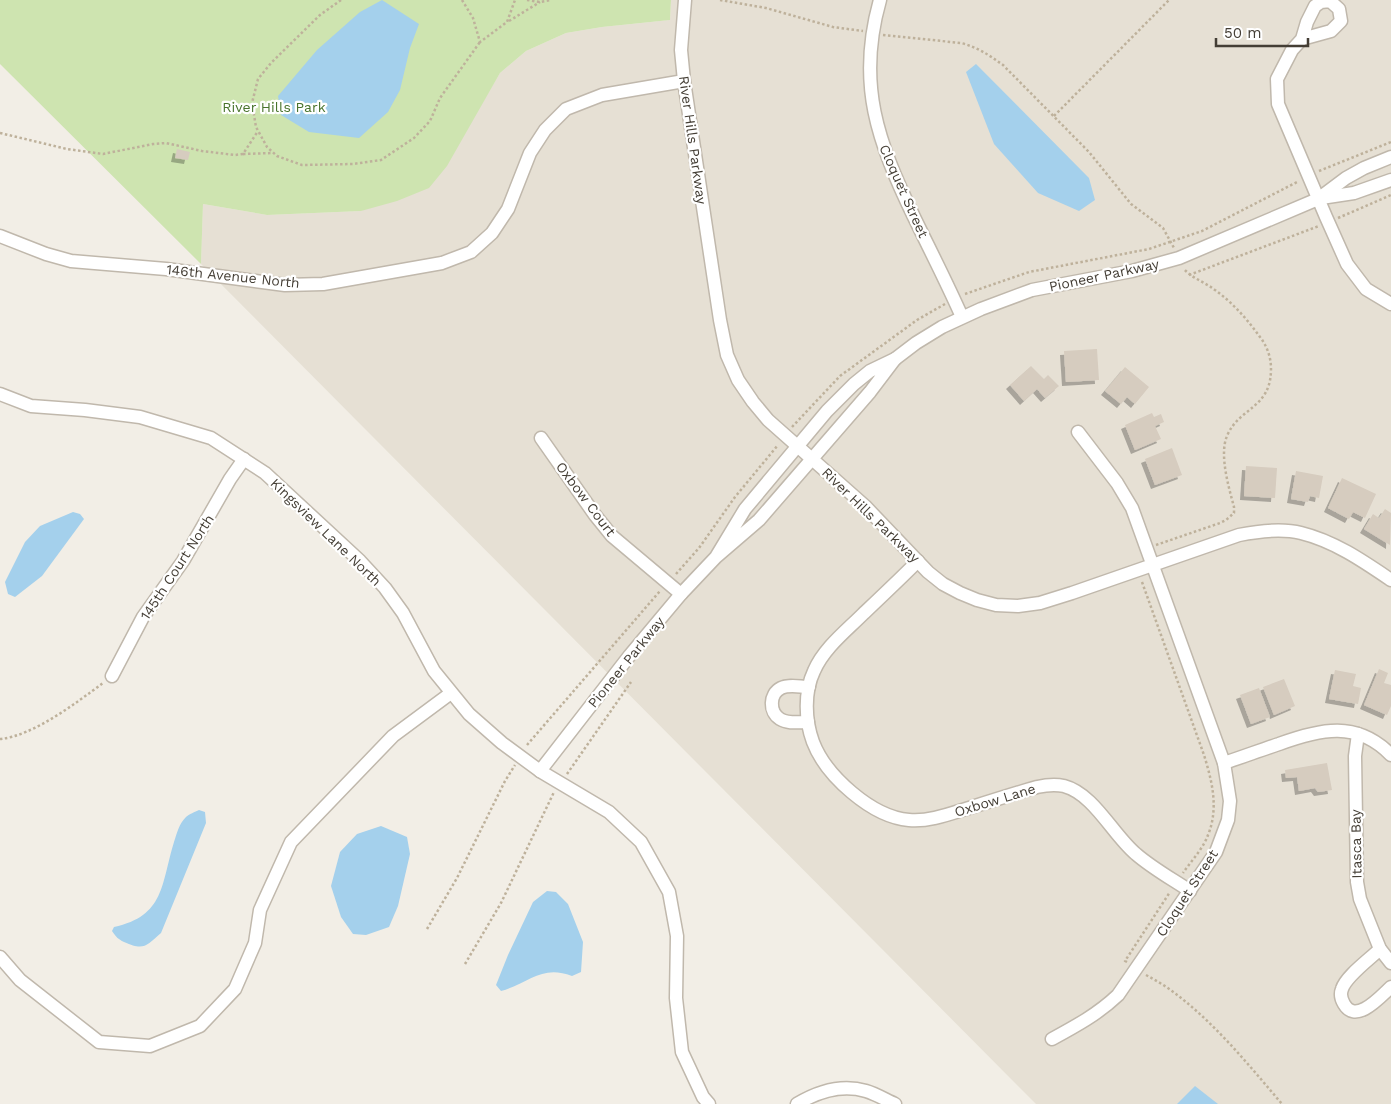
<svg xmlns="http://www.w3.org/2000/svg" width="1391" height="1104" viewBox="0 0 1391 1104" font-family="'Work Sans',sans-serif">
<defs>
<filter id="shadow"><feDropShadow dx="-4" dy="4" stdDeviation="0" flood-color="#0004"/></filter>
</defs>
<rect width="100%" height="100%" fill="#f2eee6"/>
<polygon fill="#e6e0d4" points="671,0 1391,0 1391,1104 1036,1104 201,264 203,204 267,215 361,211 463,135 500,73 526,51 566,33 602,27 670,20"/>
<polygon fill="#cee4b0" points="0,0 671,0 670,20 602,27 566,33 526,51 500,73 447,166 429,188 397,201 361,211 267,215 203,204 201,264 0,64"/>
<g fill="#a4d0ec">
<polygon points="382,0 419,24 410,48 400,90 388,112 359,138 309,132 281,115 278,96 317,50 360,12"/>
<polygon points="976,64 1089,178 1095,200 1079,211 1038,193 994,144 966,72"/>
<polygon points="73,512 80,514 84,519 42,576 15,597 8,594 5,582 25,542 40,526"/>
<path d="M199 810 205 812 206 823 161 933C146 946 144 951 124 942 118 939 116 937 112 931L114 927C165 916 161 884 174 842 177 833 179 824 186 817 189 814 195 812 199 810Z"/>
<polygon points="381,826 407,837 410,854 398,906 389,927 366,935 353,934 341,917 331,886 340,852 357,834"/>
<path d="M547 891 556 892 568 904 583 942 581 972 572 976C542 964 529 983 501 991L496 985 508 955 533 902Z"/>
<polygon points="1195,1086 1218,1104 1177,1104"/>
</g>
<g fill="#d6ccbf" filter="url(#shadow)">
<polygon points="177,149 190,152 188,160 175,158"/>
<polygon points="1097,349 1099,380 1066,382 1064,351"/>
<polygon points="1031,366 1044,379 1048,375 1059,386 1045,398 1037,389 1024,401 1010,385"/>
<polygon points="1125,367 1149,387 1135,404 1127,397 1121,404 1105,391"/>
<polygon points="1152,413 1154,417 1161,414 1164,422 1155,426 1161,439 1135,450 1125,425"/>
<polygon points="1172,448 1182,475 1155,485 1145,459"/>
<polygon points="1246,466 1277,468 1275,498 1244,496"/>
<polygon points="1296,471 1323,476 1319,498 1310,496 1308,502 1291,499"/>
<polygon points="1342,478 1376,494 1365,518 1353,512 1349,519 1328,508"/>
<polygon points="1385,509 1391,513 1390,545 1364,529 1373,514 1379,518"/>
<polygon points="1379,669 1388,673 1384,683 1391,685 1391,706 1387,715 1364,705"/>
<polygon points="1335,670 1356,674 1353,686 1361,688 1358,704 1329,699"/>
<polygon points="1284,679 1295,706 1274,715 1263,687"/>
<polygon points="1259,688 1270,717 1251,724 1240,695"/>
<polygon points="1327,763 1332,790 1318,792 1315,788 1299,791 1297,777 1286,778 1285,770"/>
</g>
<g fill="none" stroke-linecap="round" stroke-linejoin="round">
<g stroke="#c0b8ac" stroke-width="15">
<g id="minor">
<path d="M685 0 681 50 684 81 720 320 727 355 738 380 753 402 768 420 865 506 928 572 943 584 960 593 977 600 996 605 1018 606 1040 603 1072 593 1239 535C1259 531 1281 528 1301 533 1334 541 1363 561 1391 580"/>
<path d="M880 0C856 84 878 142 914 217 930 250 947 283 962 317"/>
<polyline points="1302,39 1331,31 1341,21 1339,9 1330,1 1321,2 1315,6 1307,22 1302,39 1292,50 1277,79 1278,104 1326,217 1347,264 1366,289 1391,304"/>
<polyline points="1321,198 1354,193 1391,180"/>
<polyline points="0,236 46,254 71,261 166,269 285,285 323,284 442,263 471,252 492,233 508,209 530,153 545,130 566,109 602,95 684,81"/>
<polyline points="895,359 916,343 942,327 981,309 1032,290 1132,271 1179,258 1318,199 1346,178 1364,168 1391,157"/>
<polyline points="0,394 31,406 85,410 140,417 211,438 265,473 360,561 385,588 403,613 434,671 469,714 502,743 540,771 609,812 641,842 669,892 677,936 676,998 682,1052 703,1097 709,1104"/>
<polyline points="541,438 595,515 612,536 681,594"/>
<path d="M918 561C900 579 882 596 863 614 846 631 824 648 814 671 804 692 805 720 813 742 826 776 872 817 909 820 930 822 952 813 972 807 994 800 1016 793 1037 787 1046 785 1055 784 1064 786 1094 794 1113 835 1136 854 1152 868 1172 879 1190 891"/>
<polyline points="112,676 143,617 183,561 230,479 244,459"/>
<path d="M808 722C799 722 788 724 780 719 769 712 769 694 781 688 789 684 800 687 809 687"/>
<polyline points="1358,734 1355,756 1357,882 1360,899 1380,949 1391,963"/>
<path d="M1224 763C1242 757 1261 750 1279 744 1320 729 1357 720 1391 755"/>
<polyline points="540,771 630,655 681,594 716,557 759,520 870,392 895,359 870,371 854,384 827,411 745,509 716,557"/>
<path d="M1380 949C1370 959 1346 976 1342 989 1340 994 1341 999 1344 1004 1356 1025 1381 996 1391 987"/>
<polyline points="0,957 20,980 99,1042 150,1046 200,1026 235,989 255,943 260,910 291,842 393,736 451,693"/>
<path d="M1052 1039C1076 1026 1098 1014 1118 995L1216 852 1228 820 1230 801 1224 763 1132 508 1117 483 1078 432"/>
<path d="M797 1104C817 1092 842 1084 866 1091 876 1094 886 1100 895 1104"/>
</g>
</g>
<g stroke="#beb19b" stroke-width="2.5" stroke-dasharray="2.5 2.5" stroke-linecap="butt">
<polyline points="341,0 320,15 271,63 258,79 252,103 256,127 267,147 277,156 302,165 353,164 381,160 414,138 430,121 440,98 480,42"/>
<polyline points="462,0 473,18 480,42 507,22 515,0"/>
<polyline points="527,0 540,2 551,0"/>
<polyline points="720,0 766,8 833,27 863,31"/>
<polyline points="509,21 540,2"/>
<path d="M883 35 961 43C977 47 989 55 1003 65L1089 152 1131 204 1163 228 1174 248"/>
<polyline points="1054,116 1169,0"/>
<polyline points="0,133 67,149 103,154 153,144 166,143 202,151 235,155 243,154 258,131"/>
<polyline points="243,154 273,153"/>
<polyline points="1319,171 1391,142"/>
<polyline points="1338,218 1391,195"/>
<polyline points="1189,275 1319,226"/>
<polyline points="965,294 1029,272 1149,249 1202,231 1299,181"/>
<polyline points="792,427 840,376 917,320 945,304"/>
<path d="M1156 545 1220 523 1226 520 1234 513V507C1229 488 1219 455 1227 436 1239 407 1271 409 1271 369 1271 357 1267 346 1260 337 1247 319 1233 303 1215 290 1205 282 1193 279 1184 269"/>
<polyline points="676,574 699,548 735,497 778,445"/>
<path d="M1142 582 1204 755C1212 781 1219 808 1208 835 1203 849 1191 861 1183 873"/>
<path d="M0 739C33 736 76 703 103 683"/>
<polyline points="527,745 660,591"/>
<polyline points="567,774 631,682"/>
<polyline points="427,929 457,878 505,781 515,765"/>
<polyline points="1127,962 1125,961 1170,892"/>
<polyline points="465,964 501,903 554,792"/>
<path d="M1146 975C1155 980 1164 985 1172 991 1214 1022 1248 1064 1282 1104"/>
</g>
<use href="#minor" stroke="#fff" stroke-width="12"/>
</g>
<g text-anchor="middle" dominant-baseline="central" stroke-width="4.5" stroke-linejoin="round" paint-order="stroke">
<g font-size="14" fill="#48732c" stroke="#fff">
<text x="274" y="107">River Hills Park</text>
</g>
<g font-size="14" fill="#443e35" stroke="#fff">
<text transform="translate(693 140) rotate(82)">River Hills Parkway</text>
<text transform="translate(904 191) rotate(66)">Cloquet Street</text>
<text transform="translate(1104 275) rotate(-12)">Pioneer Parkway</text>
<text transform="translate(233 276) rotate(6)">146th Avenue North</text>
<text transform="translate(586 499) rotate(53)">Oxbow Court</text>
<text transform="translate(871 515) rotate(44)">River Hills Parkway</text>
<text transform="translate(326 532) rotate(44)">Kingsview Lane North</text>
<text transform="translate(177 567) rotate(-57)">145th Court North</text>
<text transform="translate(626 662) rotate(-51)">Pioneer Parkway</text>
<text transform="translate(995 800) rotate(-17)">Oxbow Lane</text>
<text transform="translate(1356 844) rotate(-91)">Itasca Bay</text>
<text transform="translate(1187 893) rotate(-57)">Cloquet Street</text>
</g>
</g>
<path d="M1216 38v8h92v-8" fill="none" stroke="#443e35" stroke-width="2.5"/>
<text x="1224" y="38" font-size="15" fill="#443e35" stroke="#ffffff" stroke-width="4" paint-order="stroke">50 m</text>
</svg>
